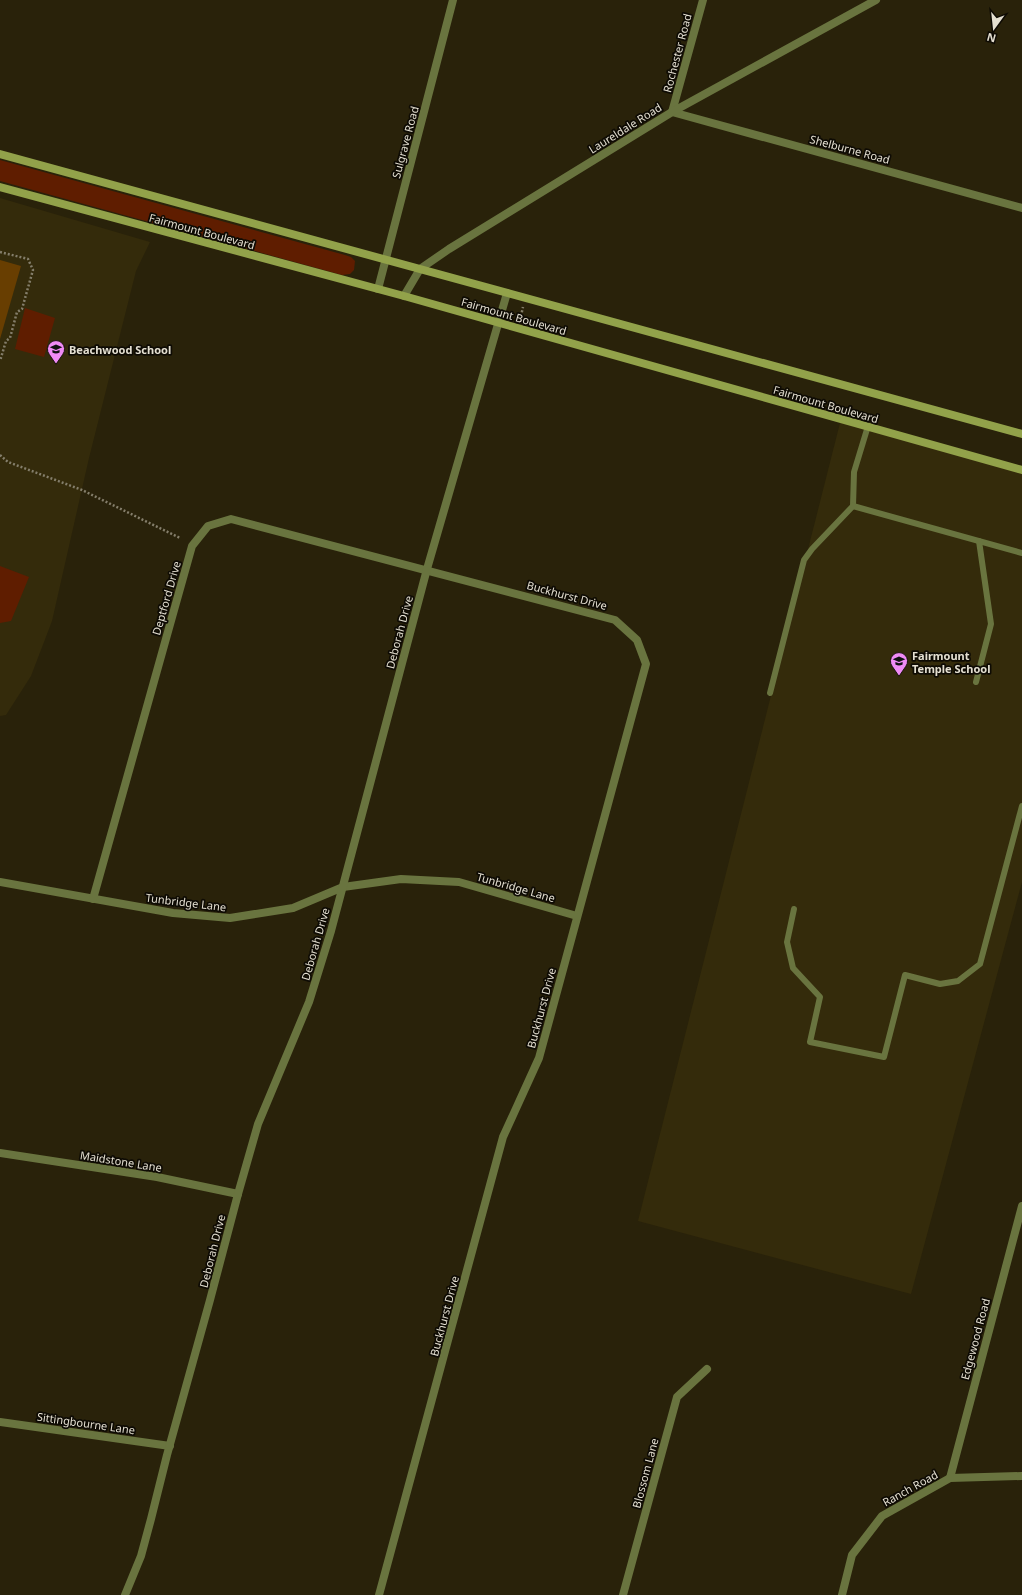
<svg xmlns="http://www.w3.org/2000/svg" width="1022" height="1595" viewBox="0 0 1022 1595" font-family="'Noto Sans',sans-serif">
<rect width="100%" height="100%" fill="#29220a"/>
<g fill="#342b0b">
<polygon points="0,198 150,242 136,271 89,458 52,621 31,676 6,715 0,716"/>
<polygon points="841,419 1022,470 1022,882 911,1294 638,1221"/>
</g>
<g fill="#5f1d00">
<polygon points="0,160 345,255 351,257 355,261 354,270 350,274 342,275 0,181"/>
<polygon points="25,308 55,318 44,357 15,349"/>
<polygon points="0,566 29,577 11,621 0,623"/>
</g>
<polygon fill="#683e01" points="0,260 21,266 0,339"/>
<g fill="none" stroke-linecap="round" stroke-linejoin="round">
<g stroke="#847e6b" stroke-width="2.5" stroke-dasharray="2 2" stroke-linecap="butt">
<polyline points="0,252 28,259 33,270 22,309 17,312 10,338 6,341 0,361"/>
<polyline points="520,320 523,307"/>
<polyline points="0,455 8,462 82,490 180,538"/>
</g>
<g stroke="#69743f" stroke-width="6">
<polyline points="868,426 854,472 853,506 1022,553"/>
<polyline points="976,682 991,624 979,541"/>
<polyline points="770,693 804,560 812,549 853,506"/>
<polyline points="794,909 787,942 793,968 820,997 810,1042 884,1057 905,975 940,984 958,981 980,964 1022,806"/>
</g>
<g stroke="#69743f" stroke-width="8">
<polyline points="703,0 672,112 1022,208"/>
<polyline points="378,289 453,0"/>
<polyline points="404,296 420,269 449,249 672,112 876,0"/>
<polyline points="0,882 173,913 230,918 293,908 343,887 401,879 459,882 577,916"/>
<polyline points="93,899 192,546 208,526 231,519 615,620 637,640 646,664 539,1058 503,1137 379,1595"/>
<polyline points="0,1153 157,1177 238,1194"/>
<polyline points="0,1422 170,1446"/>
<polyline points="950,1478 1022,1206"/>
<polyline points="125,1595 141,1556 151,1519 167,1455 210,1300 238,1194 258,1124 309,1002 331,931 427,569 507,293"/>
<polyline points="623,1595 677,1397 707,1369"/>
<polyline points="842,1595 852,1555 882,1516 950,1478 1022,1476"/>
</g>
<g stroke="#92a24a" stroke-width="8">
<polyline points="0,154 1022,434"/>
<polyline points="0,187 404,296 1022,470"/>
</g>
</g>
<defs>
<g id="school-pin" transform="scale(0.9)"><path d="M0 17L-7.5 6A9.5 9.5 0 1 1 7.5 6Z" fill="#f08bf5" stroke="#0e0b04"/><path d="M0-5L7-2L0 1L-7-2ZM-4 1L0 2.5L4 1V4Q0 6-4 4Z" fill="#111"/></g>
</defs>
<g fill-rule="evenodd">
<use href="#school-pin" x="56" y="349"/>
<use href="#school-pin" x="899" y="661"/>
</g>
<g text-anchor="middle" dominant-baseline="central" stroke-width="3.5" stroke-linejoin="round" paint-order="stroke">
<g font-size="11" fill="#e4dfd1" stroke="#0e0b04">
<text transform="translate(677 53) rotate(-75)">Rochester Road</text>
<text transform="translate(625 128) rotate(-32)">Laureldale Road</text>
<text transform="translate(405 142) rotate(-75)">Sulgrave Road</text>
<text transform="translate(850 149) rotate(15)">Shelburne Road</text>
<text transform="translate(202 231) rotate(15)">Fairmount Boulevard</text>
<text transform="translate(514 316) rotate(16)">Fairmount Boulevard</text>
<text transform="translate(826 404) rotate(16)">Fairmount Boulevard</text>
<text transform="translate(567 595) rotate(15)">Buckhurst Drive</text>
<text transform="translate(166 598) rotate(-74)">Deptford Drive</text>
<text transform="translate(399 632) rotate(-75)">Deborah Drive</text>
<text transform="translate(516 887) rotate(16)">Tunbridge Lane</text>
<text transform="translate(186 902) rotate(7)">Tunbridge Lane</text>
<text transform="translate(315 944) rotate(-74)">Deborah Drive</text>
<text transform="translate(541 1008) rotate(-75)">Buckhurst Drive</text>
<text transform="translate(121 1161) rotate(9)">Maidstone Lane</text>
<text transform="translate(212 1251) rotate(-76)">Deborah Drive</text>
<text transform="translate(444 1316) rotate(-75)">Buckhurst Drive</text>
<text transform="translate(975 1339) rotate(-75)">Edgewood Road</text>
<text transform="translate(86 1423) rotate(8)">Sittingbourne Lane</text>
<text transform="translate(645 1473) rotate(-75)">Blossom Lane</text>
<text transform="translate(910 1488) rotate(-29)">Ranch Road</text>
</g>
<g font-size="11" font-weight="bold" fill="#e4dfd1" stroke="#0e0b04" text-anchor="start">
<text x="69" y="349">Beachwood School</text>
<text x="912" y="655">Fairmount<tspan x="912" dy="13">Temple School</tspan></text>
</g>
</g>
<g transform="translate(994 28) rotate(195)" stroke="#0e0b04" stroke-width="3" paint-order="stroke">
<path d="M0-3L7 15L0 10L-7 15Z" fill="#e4dfd1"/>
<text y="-6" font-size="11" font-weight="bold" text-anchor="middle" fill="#e4dfd1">N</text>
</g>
</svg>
